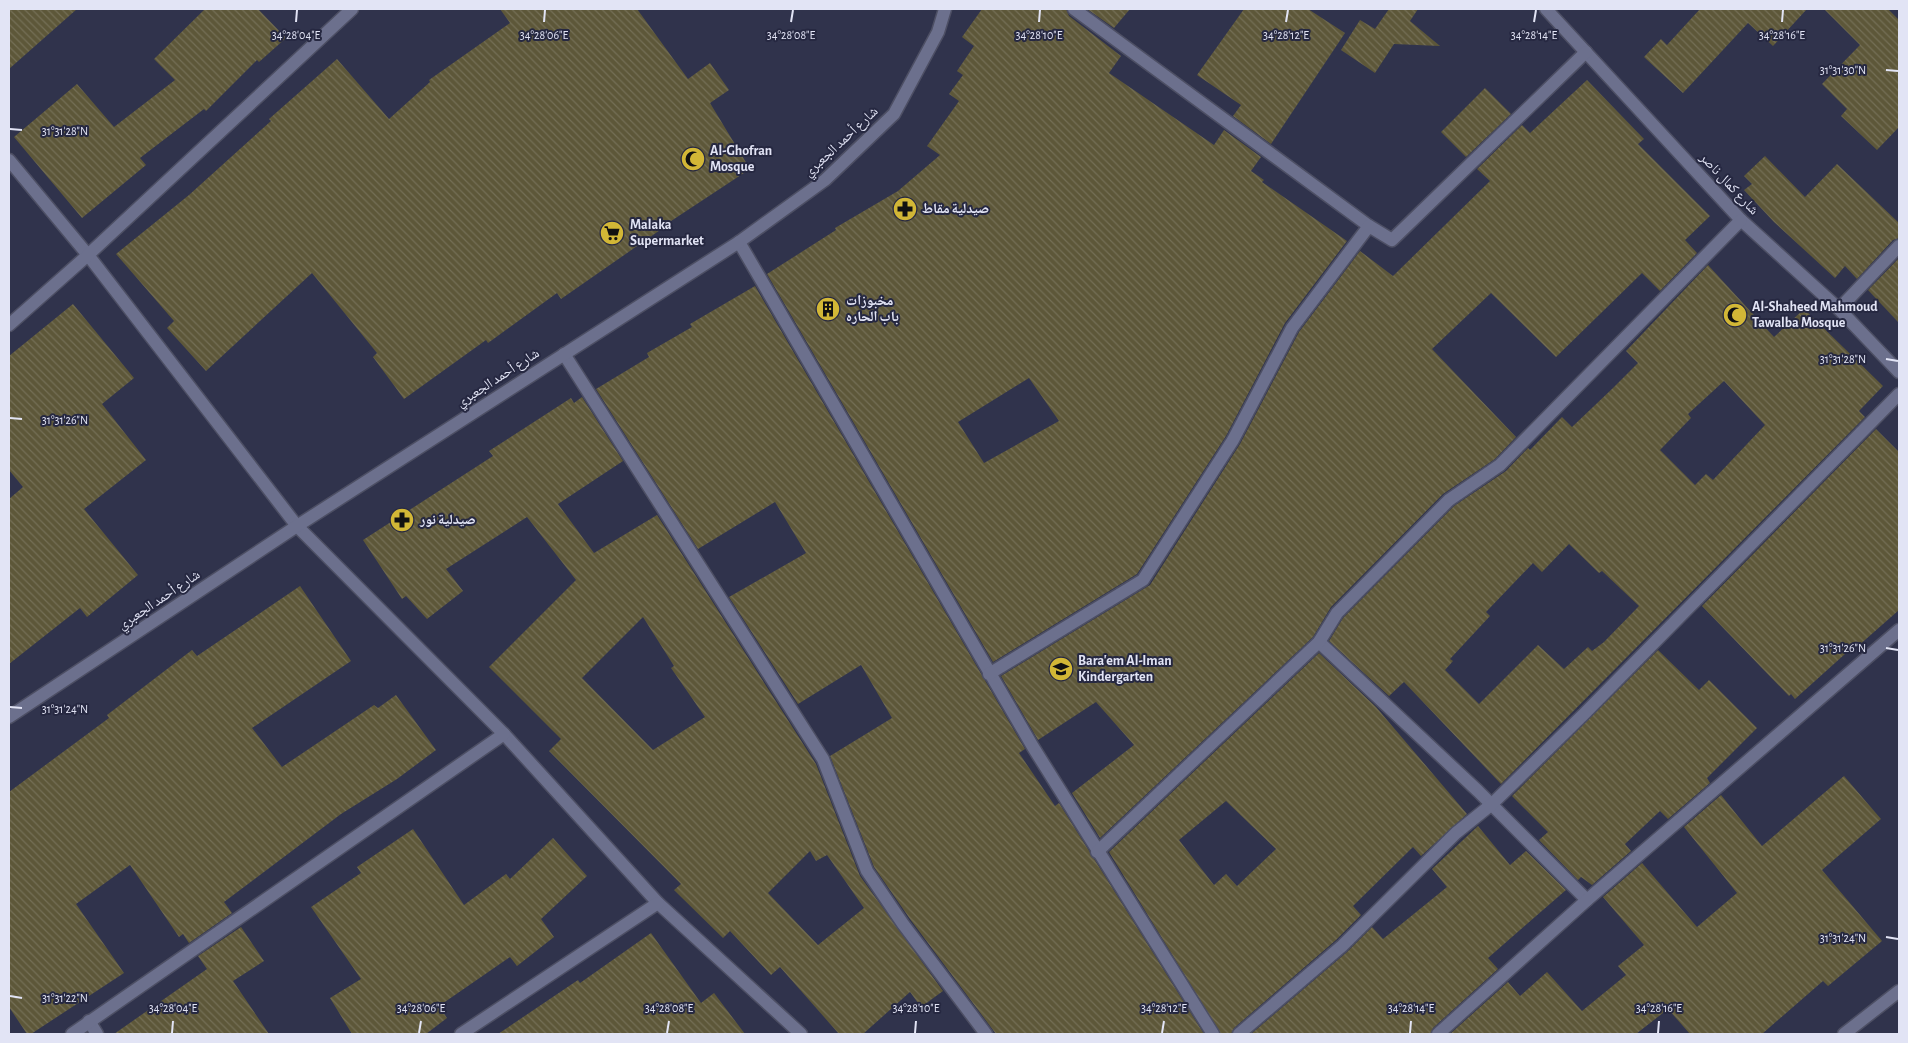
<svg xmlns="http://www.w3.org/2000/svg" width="1908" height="1043" viewBox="0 0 1908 1043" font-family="'Alegreya Sans','Noto Naskh Arabic',sans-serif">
<defs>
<pattern id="building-back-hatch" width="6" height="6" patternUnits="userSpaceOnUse" patternTransform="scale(1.25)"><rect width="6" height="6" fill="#5d5739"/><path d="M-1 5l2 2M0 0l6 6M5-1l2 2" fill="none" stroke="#746f56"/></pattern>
</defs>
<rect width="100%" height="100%" fill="#30334c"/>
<g fill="url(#building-back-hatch)" fill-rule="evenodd">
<polygon points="9,9 77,9 9,69"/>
<polygon points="205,9 258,9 286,38 259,62 257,60 206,111 204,109 140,158 146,165 82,218 14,137 77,84 114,127 175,80 154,59"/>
<polygon points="500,9 637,9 688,79 710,63 729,90 710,103 750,169 662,227 663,228 561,299 557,293 488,343 486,340 404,399 373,357 377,353 312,273 206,371 167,328 174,321 116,254 189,195 271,121 269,119 337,59 389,119 430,82 429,80 510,23"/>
<path d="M982 9H1066L1069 16 1121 56 1109 73 1214 145 1224 130 1261 157 1251 171 1264 180 1262 182 1347 241 1285 323 1226 436 1137 574 993 662 767 274 836 230 835 228 898 191 940 155 927 146 959 101 949 94 963 75 957 71 974 46 962 37ZM1029 378 1059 421 984 463 958 422Z"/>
<polygon points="1087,9 1130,9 1114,28"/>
<polygon points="1244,9 1308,9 1345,33 1271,144 1233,116 1241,105 1197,75"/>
<polygon points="1389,9 1418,9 1410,21 1440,46 1394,44 1375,73 1341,50 1360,20 1375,29"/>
<polygon points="1700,9 1807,9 1773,46 1748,23 1683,93 1644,57 1661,39 1667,45"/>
<polygon points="1824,9 1888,9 1899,20 1899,127 1877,150 1841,116 1847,109 1822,84 1860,45"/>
<polygon points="1587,80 1644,139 1638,144 1710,216 1685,240 1697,253 1660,291 1642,273 1556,357 1491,293 1432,349 1516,437 1495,459 1443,494 1331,607 1313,637 1100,838 1072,793 1134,745 1096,702 1038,740 1001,676 1150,585 1240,444 1299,332 1360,251 1393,276 1490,181 1477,169 1522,125 1530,133"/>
<polygon points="1485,88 1511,114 1466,157 1441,132"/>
<polygon points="1765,156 1805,197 1837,164 1899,223 1899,238 1893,240 1857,279 1845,266 1835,278 1774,222 1744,190 1752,184 1744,176"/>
<polygon points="1899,258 1899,323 1868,290"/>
<path d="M1708 265 1774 337 1804 309 1883 386 1859 411 1865 417 1501 784 1404 682 1389 696 1329 641 1343 618 1454 506 1506 471 1528 448 1530 450 1562 417 1572 427 1613 388 1638 363 1626 351ZM1724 381 1765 425 1713 480 1706 474 1695 485 1660 450 1691 418 1688 414ZM1569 544 1599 573 1602 571 1639 606 1604 642 1592 651 1588 647 1564 669 1538 645 1479 704 1445 670 1453 661 1450 659 1490 616 1486 612 1533 563 1542 572Z"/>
<polygon points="755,286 1025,749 1019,753 1055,806 1059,803 1204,1034 996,1034 910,919 874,867 830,756 892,718 861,665 798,704 729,597 806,553 775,502 698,549 596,389 649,357 647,353 692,327 690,324"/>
<polygon points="73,304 134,378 102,404 146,460 84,509 138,575 87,617 80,608 9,664 9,499 23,487 9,470 9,356"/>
<path d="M582 397 623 461 558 504 594 553 657 515 816 764 860 876 943 991 921 1007 910 992 863 1034H839L780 967 771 975 730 931 723 938 674 890 681 884 549 751 561 739 489 667 576 580 527 517 446 569 463 591 427 619 406 596 402 599 363 540 493 456 489 451 571 398 574 403ZM643 617 674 666 671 668 705 717 653 750 582 678ZM810 851 816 861 827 855 864 908 818 945 768 893Z"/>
<polygon points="1876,429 1899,452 1899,610 1857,647 1855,645 1795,699 1791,694 1789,696 1702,606"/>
<polygon points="300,586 351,661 252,728 282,767 374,705 378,708 396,695 436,750 397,779 341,814 224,902 232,913 189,943 183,934 179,937 130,865 76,904 124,973 31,1034 27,1034 9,1007 9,792 109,718 107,715 192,650 197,656"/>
<polygon points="1658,650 1699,690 1709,680 1757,728 1707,778 1710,783 1668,819 1660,811 1625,844 1631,851 1592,885 1581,877 1578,880 1539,840 1548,832 1512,796"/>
<path d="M1319 653 1376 707 1467 814 1421 856 1413 847 1353 906 1361 915 1336 940 1234 1028 1231 1034H1221L1109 852ZM1226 801 1276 849 1237 886 1226 874 1214 885 1179 840Z"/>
<polygon points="1844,776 1881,819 1822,870 1882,941 1828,986 1823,981 1762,1034 1690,1034 1668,1009 1636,1034 1450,1034 1508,982 1520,996 1547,972 1582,1011 1626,975 1618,966 1644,945 1603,897 1642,863 1697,927 1737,893 1684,827 1721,795 1762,846"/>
<polygon points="1478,826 1510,865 1526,851 1566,890 1488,958 1498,969 1433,1028 1430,1034 1251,1034 1347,952 1372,927 1383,939 1447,887 1432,869"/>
<polygon points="413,829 464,905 506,874 510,879 553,838 587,876 541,919 554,937 517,966 510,957 439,1006 447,1018 426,1034 352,1034 330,998 361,979 311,907 361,873 357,867"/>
<polygon points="241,927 264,961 233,981 269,1034 114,1034 207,969 198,956"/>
<polygon points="651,933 701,1003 714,993 745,1034 498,1034 578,980 580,983"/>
</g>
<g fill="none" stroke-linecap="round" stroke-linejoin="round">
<g stroke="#4d4f64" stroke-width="15">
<g id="service">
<polyline points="564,354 823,759 867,871 903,924 986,1034"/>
<polyline points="1844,1034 1899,991"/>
</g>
</g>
<g stroke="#4d4f64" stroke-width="15">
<g id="minor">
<polyline points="1074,9 1369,226"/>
<polyline points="1546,9 1741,220 1839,309 1899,372"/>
<polyline points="9,160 88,255 297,526 504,734 658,903 801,1034"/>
<polyline points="739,242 1033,747 1213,1034"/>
<polyline points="1839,309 1899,246"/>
<polyline points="9,325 88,255 352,9"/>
<polyline points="1319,642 1478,791 1587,900"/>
<polyline points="989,674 1143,580 1233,440 1292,328 1369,226 1392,240 1586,52"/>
<polyline points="1097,852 1319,642 1337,613 1449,500 1500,465 1741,220"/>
<polyline points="89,1021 97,1034"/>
<polyline points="72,1034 504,734"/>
<polyline points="461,1034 658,903"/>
<polyline points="1239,1034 1342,946 1456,833 1492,804 1585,713 1899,394"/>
<polyline points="1438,1034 1587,900 1899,630"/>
</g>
</g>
<g stroke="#4d4f64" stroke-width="15">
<polyline id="tertiary" points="9,717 297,526 739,242 825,180 894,114 938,32 945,9"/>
</g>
<use href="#service" stroke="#6c708d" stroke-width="12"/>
<use href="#minor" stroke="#6c708d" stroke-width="12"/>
<use href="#tertiary" stroke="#6c708d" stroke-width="12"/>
</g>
<path fill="none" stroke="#e2e4f5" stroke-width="2" d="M296 22 297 10M544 22 545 10M791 22 793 10M1039 22 1040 10M1286 22 1288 10M1534 22 1536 10M1782 22 1783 10M1886 70 1898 71M10 129 22 130M1886 359 1898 361M10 418 22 419M1886 648 1898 650M10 707 22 708M1886 937 1898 939M10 996 22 998M172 1033 173 1021M419 1033 421 1021M667 1033 669 1021M915 1033 916 1021M1162 1033 1164 1021M1410 1033 1411 1021M1658 1033 1659 1021"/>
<defs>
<g id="mosque-disc" transform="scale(1.25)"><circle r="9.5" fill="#d2b736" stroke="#262841"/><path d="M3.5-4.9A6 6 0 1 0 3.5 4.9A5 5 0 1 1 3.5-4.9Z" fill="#111"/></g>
<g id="pharmacy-disc" transform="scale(1.25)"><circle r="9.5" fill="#d2b736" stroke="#262841"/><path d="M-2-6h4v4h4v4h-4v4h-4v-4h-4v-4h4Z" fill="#111"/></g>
<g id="supermarket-disc" transform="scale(1.25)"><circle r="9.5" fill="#d2b736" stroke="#262841"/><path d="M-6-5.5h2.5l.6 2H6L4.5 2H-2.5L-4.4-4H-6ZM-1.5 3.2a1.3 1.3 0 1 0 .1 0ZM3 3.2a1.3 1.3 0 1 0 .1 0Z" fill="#111"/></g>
<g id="building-disc" transform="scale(1.25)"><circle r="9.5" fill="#d2b736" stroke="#262841"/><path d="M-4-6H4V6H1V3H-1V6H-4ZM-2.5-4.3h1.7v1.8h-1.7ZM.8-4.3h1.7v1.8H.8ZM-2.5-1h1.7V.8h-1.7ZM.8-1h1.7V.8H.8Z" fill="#111"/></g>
<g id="school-disc" transform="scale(1.25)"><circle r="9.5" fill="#d2b736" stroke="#262841"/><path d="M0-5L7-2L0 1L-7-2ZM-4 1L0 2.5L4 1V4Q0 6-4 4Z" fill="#111"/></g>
</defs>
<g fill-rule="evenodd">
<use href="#mosque-disc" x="693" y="159"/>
<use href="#pharmacy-disc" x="905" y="209"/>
<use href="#supermarket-disc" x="612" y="233"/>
<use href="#building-disc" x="828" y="309"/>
<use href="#mosque-disc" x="1735" y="315"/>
<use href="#pharmacy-disc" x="402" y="520"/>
<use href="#school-disc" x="1061" y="669"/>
</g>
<g text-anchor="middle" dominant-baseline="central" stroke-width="4" stroke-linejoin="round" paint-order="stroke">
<g font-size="14" fill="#e2e4f5" stroke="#262841">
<text transform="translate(841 142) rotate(-43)">شارع أحمد الجعبري</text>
<text transform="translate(1729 184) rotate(47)">شارع كمال ناصر</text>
<text transform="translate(498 378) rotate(-33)">شارع أحمد الجعبري</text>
<text transform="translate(159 600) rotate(-34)">شارع أحمد الجعبري</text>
</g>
<g font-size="14" font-weight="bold" fill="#e2e4f5" stroke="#262841" text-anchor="start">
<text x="710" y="151">Al-Ghofran<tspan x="710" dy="16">Mosque</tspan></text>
<text x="922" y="209">صيدلية مقاط</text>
<text x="630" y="225">Malaka<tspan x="630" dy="16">Supermarket</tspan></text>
<text x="846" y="301">مخبوزات<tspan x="846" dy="16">باب الحاره</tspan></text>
<text x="1752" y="307">Al-Shaheed Mahmoud<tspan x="1752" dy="16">Tawalba Mosque</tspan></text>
<text x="420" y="520">صيدلية نور</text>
<text x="1078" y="661">Bara'em Al-Iman<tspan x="1078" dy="16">Kindergarten</tspan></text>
</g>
</g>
<g font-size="12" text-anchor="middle" fill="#e2e4f5" stroke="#262841" stroke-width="4" stroke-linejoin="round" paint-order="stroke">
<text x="296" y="39">34°28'04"E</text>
<text x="544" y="39">34°28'06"E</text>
<text x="791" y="39">34°28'08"E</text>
<text x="1039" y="39">34°28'10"E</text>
<text x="1286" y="39">34°28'12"E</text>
<text x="1534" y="39">34°28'14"E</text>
<text x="1782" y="39">34°28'16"E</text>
<text x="1843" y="74">31°31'30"N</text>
<text x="65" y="135">31°31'28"N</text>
<text x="1843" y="363">31°31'28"N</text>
<text x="65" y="424">31°31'26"N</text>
<text x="1843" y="652">31°31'26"N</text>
<text x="65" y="713">31°31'24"N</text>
<text x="1843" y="942">31°31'24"N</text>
<text x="65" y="1002">31°31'22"N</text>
<text x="173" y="1012">34°28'04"E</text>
<text x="421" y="1012">34°28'06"E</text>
<text x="669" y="1012">34°28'08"E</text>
<text x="916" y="1012">34°28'10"E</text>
<text x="1164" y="1012">34°28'12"E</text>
<text x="1411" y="1012">34°28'14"E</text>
<text x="1659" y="1012">34°28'16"E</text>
</g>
<rect width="1908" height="1043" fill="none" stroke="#e2e4f5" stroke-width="20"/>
</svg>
